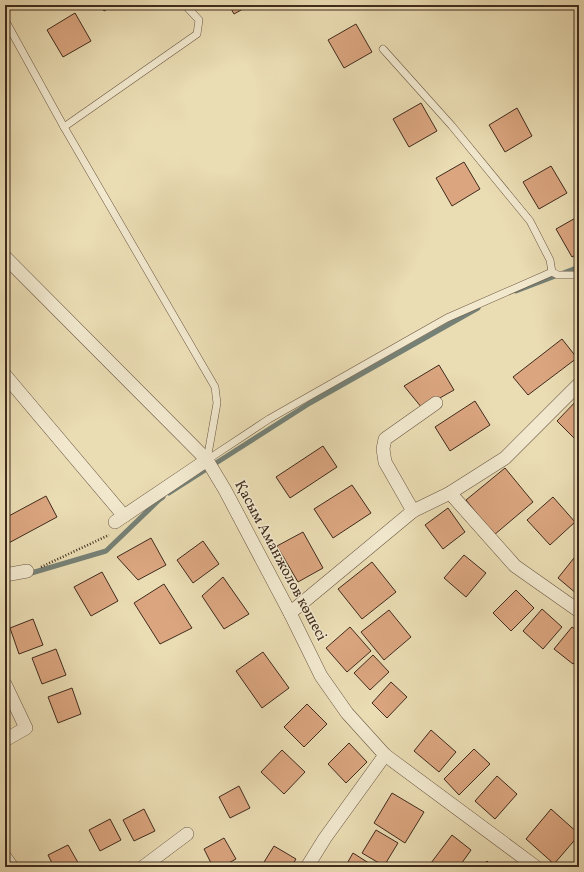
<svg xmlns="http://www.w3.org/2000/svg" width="584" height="872" viewBox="0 0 584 872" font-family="Vollkorn,serif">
<rect width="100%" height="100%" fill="#eadcb3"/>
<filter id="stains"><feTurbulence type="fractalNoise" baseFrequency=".005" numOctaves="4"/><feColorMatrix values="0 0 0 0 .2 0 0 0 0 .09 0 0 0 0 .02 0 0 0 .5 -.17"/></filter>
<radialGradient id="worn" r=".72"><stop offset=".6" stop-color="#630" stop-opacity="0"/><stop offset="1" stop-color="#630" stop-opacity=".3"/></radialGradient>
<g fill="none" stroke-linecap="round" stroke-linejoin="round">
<g stroke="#758176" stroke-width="5">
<polyline points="516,291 579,267"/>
<polyline points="169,493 310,403 478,308"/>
<polyline points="28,574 106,551 159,500 163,497"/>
</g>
</g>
<g fill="#daa57f" stroke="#402b1d">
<polygon points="100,5 114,5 104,11"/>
<polygon points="229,5 250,5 234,14"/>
<polygon points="75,13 91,41 63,57 47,30"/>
<polygon points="356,24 372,52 344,68 328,40"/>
<polygon points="421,103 437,131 409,147 393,119"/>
<polygon points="517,108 532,136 505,152 489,125"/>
<polygon points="464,162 480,189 452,206 436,178"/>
<polygon points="551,166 567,193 539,209 523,182"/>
<polygon points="579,216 579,253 572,257 556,229"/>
<polygon points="562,339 577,358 528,395 513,377"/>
<polygon points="439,365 454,390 422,408 404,386"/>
<polygon points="579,398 579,443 557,421"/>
<polygon points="475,401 490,425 450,451 435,427"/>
<polygon points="323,446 337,467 290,498 276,477"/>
<polygon points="505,468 533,502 494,535 466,500"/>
<polygon points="352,485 371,513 333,538 314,509"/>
<polygon points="46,496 57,517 5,545 5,518"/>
<polygon points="553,497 575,522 550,545 527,520"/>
<polygon points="448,508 465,532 443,549 425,525"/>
<polygon points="303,532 323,568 298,582 277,546"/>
<polygon points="151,538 166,565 138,580 117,557"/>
<polygon points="203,541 219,564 193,583 177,560"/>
<polygon points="578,553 579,553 579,592 577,594 558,578"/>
<polygon points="464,555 486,573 466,597 444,578"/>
<polygon points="372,562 396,592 362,619 338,589"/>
<polygon points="102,572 118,601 91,616 74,587"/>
<polygon points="223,577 249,614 224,629 202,596"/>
<polygon points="164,584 192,628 160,644 134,603"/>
<polygon points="516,590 534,608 511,631 493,613"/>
<polygon points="542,609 562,627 543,649 523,631"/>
<polygon points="389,610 411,637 384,660 361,632"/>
<polygon points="33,619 43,645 19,654 10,628"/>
<polygon points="350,627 371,651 347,672 326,648"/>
<polygon points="572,627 579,632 579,657 573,664 554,649"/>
<polygon points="56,649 66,675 42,684 32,658"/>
<polygon points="263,652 289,688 262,708 236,671"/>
<polygon points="373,655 389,672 370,690 354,673"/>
<polygon points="391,682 407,697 387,718 372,703"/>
<polygon points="72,688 81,714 58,723 48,697"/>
<polygon points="307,704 327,724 304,747 284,727"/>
<polygon points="431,730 456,752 439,772 414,751"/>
<polygon points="349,743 367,762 346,783 328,764"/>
<polygon points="474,749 490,764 459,795 444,779"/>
<polygon points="282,750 305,772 284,794 261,772"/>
<polygon points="497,776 517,794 495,819 475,801"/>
<polygon points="239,786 250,808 230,818 219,797"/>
<polygon points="392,793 424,812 405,843 374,823"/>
<polygon points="144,809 155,831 134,841 123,820"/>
<polygon points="551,809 579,834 579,835 554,864 526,839"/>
<polygon points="110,819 121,840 100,851 89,830"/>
<polygon points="376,830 398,843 384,866 362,853"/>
<polygon points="452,835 471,850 459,867 437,867 431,863"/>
<polygon points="224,838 236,859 221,867 213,867 204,849"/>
<polygon points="68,845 80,866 78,867 54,867 48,855"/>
<polygon points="274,846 296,859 291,867 261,867"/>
<polygon points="353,853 375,867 345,867"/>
<polygon points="487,861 493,867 481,867"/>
</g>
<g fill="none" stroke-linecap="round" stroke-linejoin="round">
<g stroke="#6a5742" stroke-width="8">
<g id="lane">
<polyline points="5,20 64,127 197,34 199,20 185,5"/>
<polyline points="383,49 452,126 530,221 550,260 552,272"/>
<polyline points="64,127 215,387 217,403 207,460"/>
<polyline points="552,272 558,275 579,275"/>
<polyline points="207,460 269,419 447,318 552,272"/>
</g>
</g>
<g stroke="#6a5742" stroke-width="14">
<g id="street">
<polyline points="5,257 207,460 225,490 290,613 321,676 347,713 385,755 536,867"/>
<polyline points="5,375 124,516"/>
<polyline points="450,493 515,566 579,611"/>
<polyline points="413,511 385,462 383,449 385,439 436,403"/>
<polyline points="115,522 207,460"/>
<polyline points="5,575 27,571"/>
<polyline points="290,613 413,511 450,493 505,458 579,384"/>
<polyline points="5,684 26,728 5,740"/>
<polyline points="5,857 12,867"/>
<polyline points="143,867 187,834"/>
<polyline points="307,867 325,838 385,755"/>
</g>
</g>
<polyline stroke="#402b1d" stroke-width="2.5" stroke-dasharray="1 2" stroke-linecap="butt" points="41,567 109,535"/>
<use href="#lane" stroke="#f1e8ce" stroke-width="7"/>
<use href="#street" stroke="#f1e8ce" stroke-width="13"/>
</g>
<g text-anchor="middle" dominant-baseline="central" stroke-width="3" stroke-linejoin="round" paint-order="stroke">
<g font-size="15" fill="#402b1d" stroke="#f1e8ce">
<text transform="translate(280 561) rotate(62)">Қасым Аманжолов көшесі</text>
</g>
</g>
<rect width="584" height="872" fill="none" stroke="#eadcb3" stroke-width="20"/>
<rect x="6" y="6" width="572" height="860" fill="none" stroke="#402b1d" stroke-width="2"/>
<rect x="10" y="10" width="564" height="852" fill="none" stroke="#402b1d"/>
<rect width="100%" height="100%" filter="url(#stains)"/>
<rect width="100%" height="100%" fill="url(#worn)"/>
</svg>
